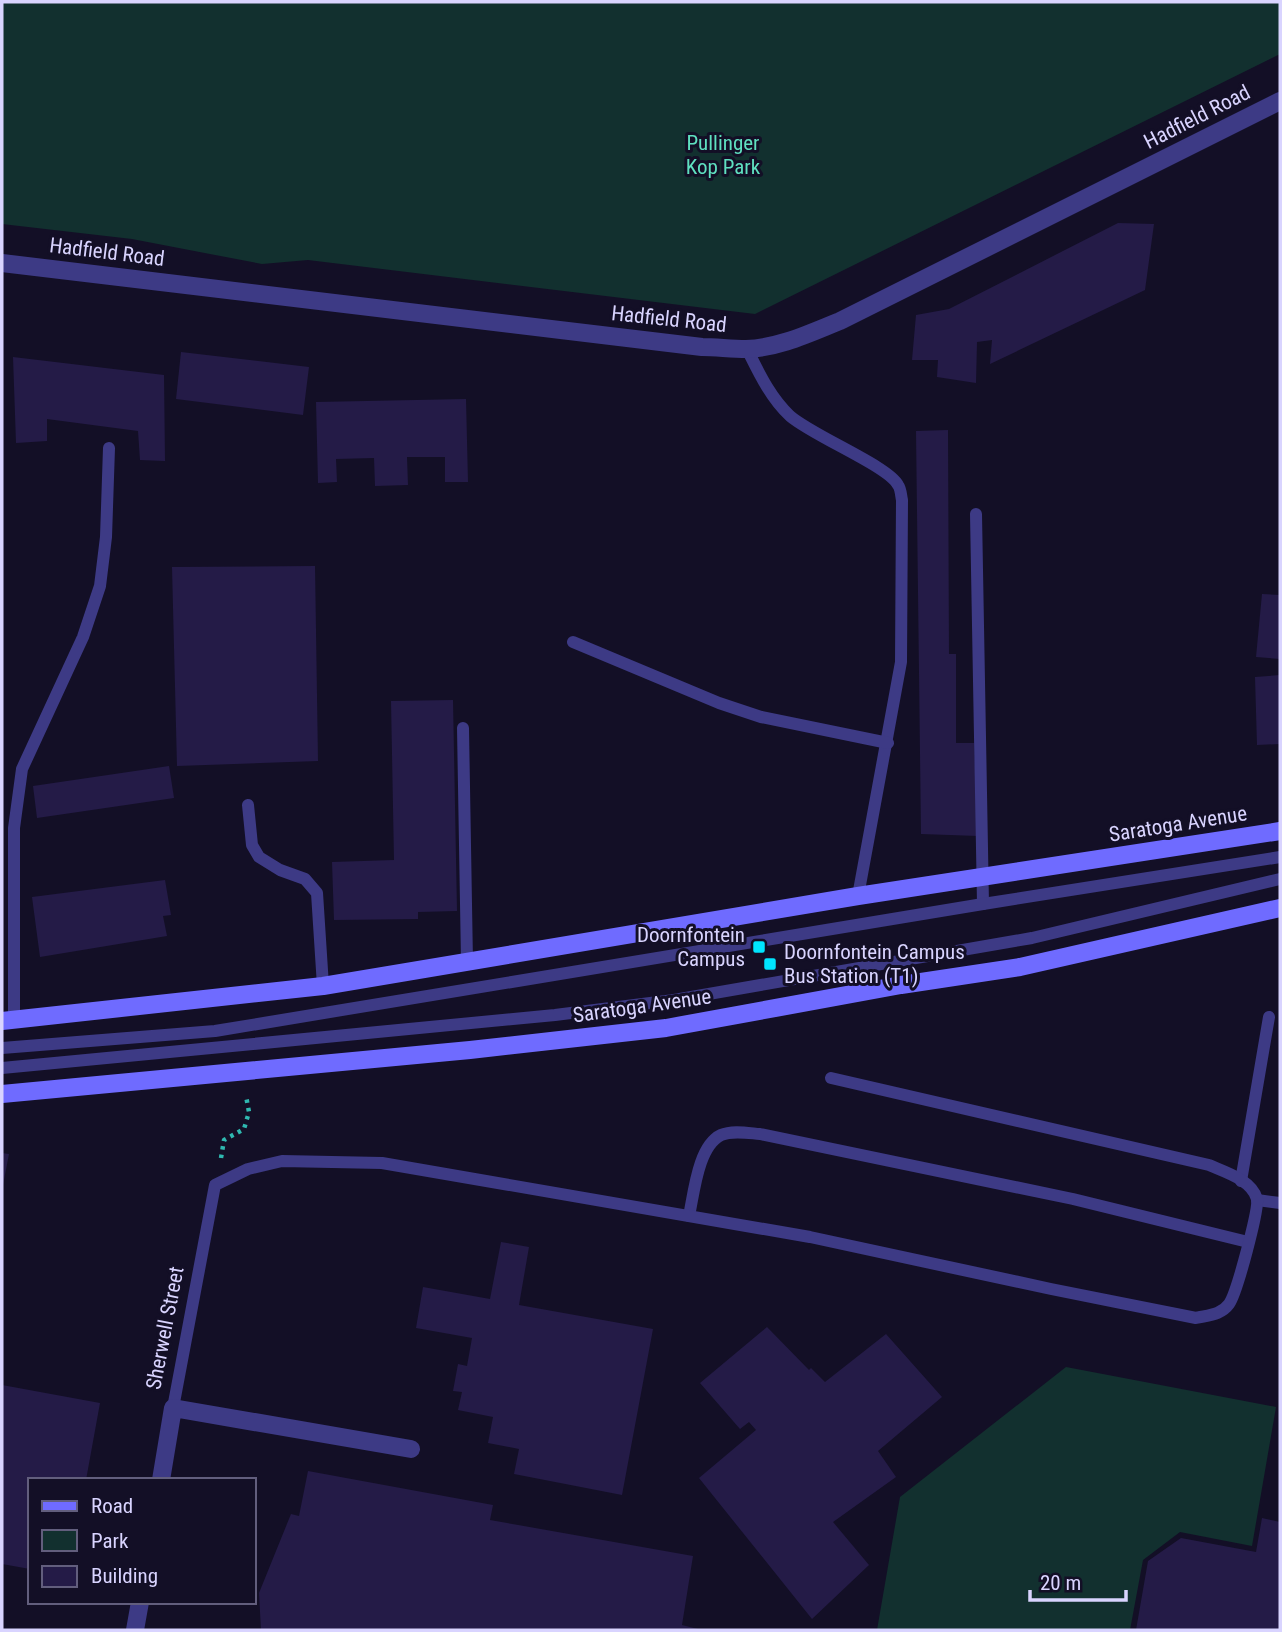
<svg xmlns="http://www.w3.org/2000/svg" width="1282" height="1632" viewBox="0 0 1282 1632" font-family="'Roboto Condensed',sans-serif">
<rect width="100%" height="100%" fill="#130f26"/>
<g fill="#12302f">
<polygon points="2,2 1280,2 1280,54 755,314 308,260 262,264 132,239 2,224"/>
<polygon points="1066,1367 1276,1407 1252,1546 1180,1532 1143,1560 1130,1630 877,1630 900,1497"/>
</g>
<g fill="#241b47">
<polygon points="1118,223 1154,224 1145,290 990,364 992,340 977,342 976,383 937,377 938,360 912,360 916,315 949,309"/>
<polygon points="181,352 309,367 303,415 176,399"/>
<polygon points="13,357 164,375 165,461 140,460 138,431 47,419 47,441 16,443"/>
<polygon points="466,399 468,482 445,482 445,457 407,457 408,485 375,486 374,458 336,459 337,482 318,483 316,402"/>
<polygon points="948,430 949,654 956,654 956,743 974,743 978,836 921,834 916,431"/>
<polygon points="315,566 318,761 177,766 172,567"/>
<polygon points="1262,594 1280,595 1280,659 1256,657"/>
<polygon points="1280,675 1280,744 1257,745 1255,677"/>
<polygon points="453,700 457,911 418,912 418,919 334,920 332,862 394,860 391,701"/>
<polygon points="169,766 174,798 37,818 33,786"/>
<polygon points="165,880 171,915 163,916 167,936 40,957 32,897"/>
<polygon points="2,1153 9,1154 3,1185 2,1184"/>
<polygon points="501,1242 529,1247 519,1305 653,1329 622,1495 514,1474 519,1449 488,1443 493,1417 458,1410 462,1392 453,1391 458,1364 467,1366 472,1338 416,1328 423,1287 490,1299"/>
<polygon points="767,1327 809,1370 811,1368 825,1382 886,1334 942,1397 878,1451 896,1477 833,1522 869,1565 812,1619 699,1478 756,1430 749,1422 740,1429 700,1383"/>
<polygon points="2,1385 100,1403 86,1480 30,1480 30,1569 2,1564"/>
<polygon points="308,1471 493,1505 490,1520 693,1556 682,1625 702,1630 261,1630 259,1593 291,1514 299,1516"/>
<polygon points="1262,1518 1280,1522 1280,1630 1136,1630 1148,1561 1181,1538 1256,1552"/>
</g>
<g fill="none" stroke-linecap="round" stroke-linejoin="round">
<polyline stroke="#2fb8b0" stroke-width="4.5" stroke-dasharray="3.5 5" stroke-linecap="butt" points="221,1158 224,1140 244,1129 249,1112 246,1096"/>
<g stroke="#3d3a85" stroke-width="12">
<path d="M747 349C759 373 770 397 790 416 813 436 888 466 898 485 901 489 901 496 902 500L901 662 858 896"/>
<polyline points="976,514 983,904"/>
<polyline points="573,642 719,703 761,717 888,743"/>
<polyline points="463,728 467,962"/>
<polyline points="248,805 252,845 259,857 280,870 305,879 317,893 323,986"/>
<polyline points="14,1019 14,828 22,769 83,637 100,586 106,537 109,448"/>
<polyline points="2,1048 215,1031 983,904 1280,857"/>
<polyline points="2,1068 555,1015 674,1000 1032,938 1280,879"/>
<polyline points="1241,1181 1269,1017"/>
<polyline points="1257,1200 1280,1203"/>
<path d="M689 1216C694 1193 698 1146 721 1135 732 1130 748 1133 760 1134L1073 1199 1248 1242"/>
<path d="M173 1408 215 1185 248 1169 282 1161 382 1163 810 1237 1051 1289 1196 1318C1209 1315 1221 1315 1229 1304 1237 1293 1259 1209 1257 1199 1252 1180 1225 1172 1209 1165L831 1078"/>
</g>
<g stroke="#3d3a85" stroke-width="18">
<polyline points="161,1480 173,1408 411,1449"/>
<polyline points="135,1630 140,1602"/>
</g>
<path stroke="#3d3a85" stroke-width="18" d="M2 263 702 347C716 347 731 349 746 349 779 348 810 333 840 321L1280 101"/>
<g stroke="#6f6bff" stroke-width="18">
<polyline points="2,1021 323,986 858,896 1280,831"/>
<polyline points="2,1094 470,1050 666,1028 901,985 1020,967 1280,908"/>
</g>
</g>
<g fill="#00e5ff" stroke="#130f26" stroke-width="2.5">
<rect x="752" y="940" width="14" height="14" rx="3.5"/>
<rect x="763" y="957" width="14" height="14" rx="3.5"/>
</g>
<g text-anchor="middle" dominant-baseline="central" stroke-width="6" stroke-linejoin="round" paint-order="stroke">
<g font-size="21" fill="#d9d4ff" stroke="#130f26">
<text transform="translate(1197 117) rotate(-27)">Hadfield Road</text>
<text transform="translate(107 252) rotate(7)">Hadfield Road</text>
<text transform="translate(669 319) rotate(6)">Hadfield Road</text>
<text transform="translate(1178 824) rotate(-9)">Saratoga Avenue</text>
<text transform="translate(642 1006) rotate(-8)">Saratoga Avenue</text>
<text transform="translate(165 1328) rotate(-79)">Sherwell Street</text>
</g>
<g font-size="21" fill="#5fe0c0" stroke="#130f26">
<text x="723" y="143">Pullinger<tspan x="723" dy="24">Kop Park</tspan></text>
</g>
<g font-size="21" fill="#d9d4ff" stroke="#130f26" text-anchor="end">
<text x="745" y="935">Doornfontein<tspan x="745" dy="24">Campus</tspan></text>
<text x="784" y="952" text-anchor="start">Doornfontein Campus<tspan x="784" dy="24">Bus Station (T1)</tspan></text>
</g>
</g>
<rect width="1282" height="1632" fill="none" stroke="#d9d4ff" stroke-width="7"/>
<rect x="28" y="1478" width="228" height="126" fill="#130f26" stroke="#625e7d" stroke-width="2"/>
<rect x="42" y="1501" width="35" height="10" fill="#6f6bff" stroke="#625e7d" stroke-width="2"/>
<text x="91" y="1513" font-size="21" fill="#d9d4ff">Road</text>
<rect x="42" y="1530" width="35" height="21" fill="#12302f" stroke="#625e7d" stroke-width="2"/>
<text x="91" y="1548" font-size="21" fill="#d9d4ff">Park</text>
<rect x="42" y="1566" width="35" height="21" fill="#241b47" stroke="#625e7d" stroke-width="2"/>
<text x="91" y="1583" font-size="21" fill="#d9d4ff">Building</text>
<path d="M1030 1590v10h96v-10" fill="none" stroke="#d9d4ff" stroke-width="3.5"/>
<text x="1040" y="1590" font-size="21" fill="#d9d4ff" stroke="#130f26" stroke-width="5" paint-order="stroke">20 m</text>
</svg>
